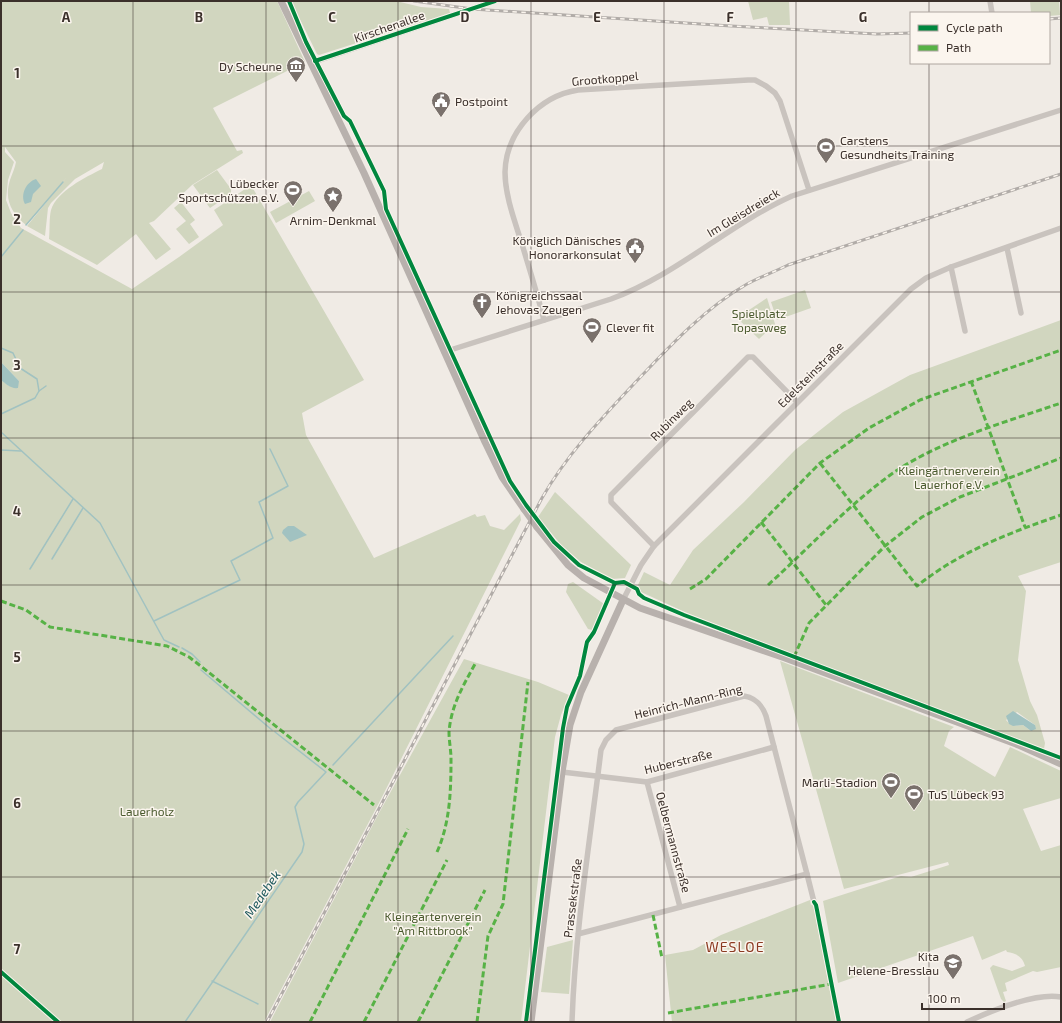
<svg xmlns="http://www.w3.org/2000/svg" width="1062" height="1023" viewBox="0 0 1062 1023" font-family="'Exo 2',sans-serif">
<rect width="100%" height="100%" fill="#f0ebe5"/>
<g fill="#d1d6bf" fill-rule="evenodd">
<path d="M1 1H277L305 62 213 108 237 151 242 150 243 153 192 185 154 221 149 223 171 249 156 260 136 234 97 265 49 239C50 230 49 218 51 210 57 191 86 177 102 169L104 162 75 179 51 203 48 208 45 236 27 226 67 177 26 225C11 213 4 199 10 180 12 174 15 168 16 162L5 147V152L14 162 8 180 6 200 11 213 21 228 132 289 179 257 223 225 214 210 251 185 364 380 302 413 306 435 374 558 475 514 477 517 485 515 490 526 504 530 520 514 521 520 382 797 264 1022H1V380L9 386 19 381 1 362Z"/>
<polygon points="291,1 396,1 421,7 449,9 450,13 319,55 317,54"/>
<polygon points="748,1 789,1 790,25 769,25 767,17 753,20"/>
<polygon points="1030,1 1059,1 1060,15 1049,16 1049,13 1031,13"/>
<polygon points="217,170 231,189 231,194 210,208 193,185"/>
<polygon points="309,191 315,201 276,223 270,212"/>
<polygon points="181,202 195,220 190,224 199,237 189,244 176,229 186,221 174,208"/>
<polygon points="805,290 811,308 777,320 771,302"/>
<polygon points="767,298 775,324 759,339 737,318"/>
<path d="M1061 320V562L1018 576 1026 591 1018 660 1030 701 1037 715 1045 743 1044 749 796 656 687 613 641 592 638 585 644 572 670 585 693 550 744 502 795 450 843 412 910 375ZM1017 712 1035 725 1031 731 1023 725C1016 726 1011 726 1006 720Z"/>
<polygon points="555,492 631,565 625,578 612,579 581,562 562,546 538,517"/>
<polygon points="573,582 604,604 592,630 588,629 566,592 568,584"/>
<polygon points="464,659 538,682 569,695 561,715 555,737 521,1022 270,1022 379,813"/>
<path d="M780 661 954 727 949 731 944 746 995 777 1010 747 1061 771V798L1023 809 1041 851 1061 845V967L1037 972 1033 971 1005 983 1007 991 1003 992 1006 1001 1004 1002 1001 999 990 968 993 965 1012 971 1025 966C1023 957 1016 953 1007 952L1006 950 982 960 973 936 838 983 823 901 901 876 911 877 949 865 948 862 844 889Z"/>
<polygon points="810,900 811,905 813,904 836,1022 672,1022 665,955 693,950 721,935"/>
<polygon points="573,940 569,994 541,992 547,947"/>
</g>
<g fill="#a1c2c1">
<path d="M36 179 41 186 33 194 31 202 25 204C20 195 26 182 36 179Z"/>
<path d="M1 362 19 381 18 388C11 389 6 384 1 380Z"/>
<polygon points="288,526 294,526 307,535 290,542 282,533 283,530"/>
<polygon points="1013,711 1035,725 1036,729 1031,731 1023,725 1013,726 1009,724 1006,716"/>
</g>
<g fill="none" stroke-linecap="round" stroke-linejoin="round">
<g stroke="#a1c2c1" stroke-width="1.5">
<polyline points="26,225 63,182"/>
<polyline points="1,257 23,230"/>
<polyline points="1,348 13,353 20,368 37,379 39,391 35,398 1,414"/>
<polyline points="39,391 46,386"/>
<polyline points="1,432 100,523 164,640 179,647"/>
<polyline points="1,450 21,451"/>
<polyline points="52,559 83,508"/>
<polyline points="30,569 73,499"/>
<polyline points="154,621 240,580 231,561 273,538 259,502 288,486 270,449"/>
<polyline points="182,648 192,654 200,662"/>
<polyline points="201,670 272,730"/>
<polyline points="333,765 453,636"/>
<polyline points="212,981 258,1004"/>
<polyline points="185,1022 302,852 304,844 295,807 298,802 326,772 275,732"/>
</g>
<g stroke="#c9c3be" stroke-width="5.5">
<polyline points="990,1 992,13"/>
<polyline points="311,63 495,1"/>
<polyline points="1007,248 1021,313"/>
<polyline points="951,267 965,331"/>
<path d="M544 320C537 293 529 267 521 241 514 219 505 195 505 172 506 132 539 96 578 90L748 80H755L766 86 775 93 780 101 809 190"/>
<path d="M444 352 611 299C677 275 729 224 792 196L1061 110"/>
<polyline points="654,546 611,502 611,495 748,357 753,357 797,402"/>
<polyline points="623,600 641,565 654,546 911,289 926,278 951,267 1061,228"/>
<polyline points="562,772 647,782 774,747"/>
<polyline points="647,782 680,907"/>
<polyline points="807,874 814,902"/>
<path d="M572 1022C575 931 590 841 601 750L606 740 616 730 744 696C756 698 762 705 766 716L807 874 578 934"/>
<path d="M967 1022C991 1011 1035 992 1061 997"/>
</g>
<g stroke="#b8b1ad" stroke-width="7">
<polyline points="281,1 364,173 485,442 502,477 524,509"/>
<polyline points="537,527 568,565 584,578 640,608 785,658 1016,744 1061,764"/>
<polyline points="531,1022 562,772 570,725 581,692 623,600"/>
</g>
<g stroke="#b1aca8" stroke-width="3">
<g id="rail">
<polyline points="414,1 472,9 731,26 877,34 911,33"/>
<polyline points="1049,19 1061,18"/>
<path d="M267 1022 542 498C566 456 598 422 631 387 666 350 702 310 747 284 760 277 774 272 788 265L1061 174"/>
</g>
</g>
<use href="#rail" stroke="#fbf5ee" stroke-width="1.5" stroke-dasharray="4.5" stroke-linecap="butt"/>
<polyline stroke="#b8b1ad" stroke-width="7" points="524,509 537,527"/>
<g stroke="#57b246" stroke-width="3" stroke-dasharray="6 3" stroke-linecap="butt">
<polyline points="971,381 1025,527"/>
<path d="M820 463 917 586C961 551 1009 533 1061 515"/>
<polyline points="761,522 826,605"/>
<path d="M768 585C810 547 847 506 893 473 941 440 1006 422 1061 403"/>
<polyline points="690,589 706,579 820,463 869,428 920,400 1061,350"/>
<polyline points="1,601 26,610 50,627 167,646 189,657 202,667 374,805"/>
<polyline points="794,657 809,623 885,546 922,517 960,497 1061,458"/>
<path d="M437 852C450 823 451 791 451 759 451 750 449 741 449 732 451 706 463 686 475 664"/>
<polyline points="653,915 662,958"/>
<polyline points="668,1013 831,984"/>
<polyline points="310,1022 408,829"/>
<polyline points="364,1022 447,860"/>
<polyline points="418,1022 485,890"/>
<polyline points="477,1022 488,936 503,904 528,682"/>
</g>
<g stroke="#fbf5ee" stroke-width="6">
<g id="cycleway">
<polyline points="289,1 306,42 344,116 350,121 384,191 386,209 510,481 526,505 554,542 579,565 615,583 624,582 637,589 639,594 644,598 684,615 1061,758"/>
<polyline points="315,61 495,1"/>
<polyline points="814,902 816,905 839,1022"/>
<polyline points="1,972 58,1022"/>
<polyline points="526,1022 563,728 567,707 580,676 587,642 594,632 615,583"/>
</g>
</g>
<use href="#cycleway" stroke="#00873e" stroke-width="4"/>
</g>
<path fill="none" stroke="#3b302b" stroke-width="1" stroke-opacity="0.55" d="M133 1V1022M266 1V1022M398 1V1022M531 1V1022M664 1V1022M796 1V1022M929 1V13M929 63V1022M1 146H1061M1 292H1061M1 438H1061M1 585H1061M1 731H1061M1 877H1061"/>
<defs>
<g id="museum-pin" transform="scale(1)"><path d="M0 17L-7.5 6A9.5 9.5 0 1 1 7.5 6Z" fill="#7a716c" stroke="#fbf5ee"/><path d="M0-6L6-3V-2H-6V-3ZM-5-1h2V3h-2ZM-1-1h2V3h-2ZM3-1h2V3H3ZM-6 4H6V6H-6Z" fill="#fff"/></g>
<g id="civic-pin" transform="scale(1)"><path d="M0 17L-7.5 6A9.5 9.5 0 1 1 7.5 6Z" fill="#7a716c" stroke="#fbf5ee"/><path d="M-.6-6.5H3V-4.5H.6V-3L4-1V1h2V6H-6V1h2V-1L-.6-3ZM-1.2 2.5V6h2.4V2.5Z" fill="#fff"/></g>
<g id="stadium-pin" transform="scale(1)"><path d="M0 17L-7.5 6A9.5 9.5 0 1 1 7.5 6Z" fill="#7a716c" stroke="#fbf5ee"/><path d="M0-5a6.5 5 0 1 0 0 10a6.5 5 0 1 0 0-10ZM-3.5-1.8h7v3.6h-7Z" fill="#fff"/></g>
<g id="sight-pin" transform="scale(1)"><path d="M0 17L-7.5 6A9.5 9.5 0 1 1 7.5 6Z" fill="#7a716c" stroke="#fbf5ee"/><path d="M0-6L1.8-2.2L6-1.7L2.9 1.2L3.7 5.4L0 3.3L-3.7 5.4L-2.9 1.2L-6-1.7L-1.8-2.2Z" fill="#fff"/></g>
<g id="church-pin" transform="scale(1)"><path d="M0 17L-7.5 6A9.5 9.5 0 1 1 7.5 6Z" fill="#7a716c" stroke="#fbf5ee"/><path d="M-1.2-6h2.4v3.5h3.3v2.4h-3.3V6h-2.4V-.1h-3.3v-2.4h3.3Z" fill="#fff"/></g>
<g id="school-pin" transform="scale(1)"><path d="M0 17L-7.5 6A9.5 9.5 0 1 1 7.5 6Z" fill="#7a716c" stroke="#fbf5ee"/><path d="M0-5L7-2L0 1L-7-2ZM-4 1L0 2.5L4 1V4Q0 6-4 4Z" fill="#fff"/></g>
</defs>
<g fill-rule="evenodd">
<use href="#museum-pin" x="296" y="66"/>
<use href="#civic-pin" x="441" y="101"/>
<use href="#stadium-pin" x="826" y="147"/>
<use href="#stadium-pin" x="293" y="190"/>
<use href="#sight-pin" x="333" y="196"/>
<use href="#civic-pin" x="635" y="247"/>
<use href="#church-pin" x="482" y="302"/>
<use href="#stadium-pin" x="592" y="327"/>
<use href="#stadium-pin" x="891" y="782"/>
<use href="#stadium-pin" x="914" y="794"/>
<use href="#school-pin" x="953" y="963"/>
</g>
<g text-anchor="middle" dominant-baseline="central" stroke-width="3" stroke-linejoin="round" paint-order="stroke">
<g font-size="12" fill="#3b302b" stroke="#fbf5ee">
<text transform="translate(389 26) rotate(-19)">Kirschenallee</text>
<text transform="translate(605 78) rotate(-5)">Grootkoppel</text>
<text transform="translate(743 212) rotate(-31)">Im Gleisdreieck</text>
<text transform="translate(810 374) rotate(-45)">Edelsteinstraße</text>
<text transform="translate(671 419) rotate(-45)">Rubinweg</text>
<text transform="translate(688 701) rotate(-14)">Heinrich-Mann-Ring</text>
<text transform="translate(678 761) rotate(-14)">Huberstraße</text>
<text transform="translate(674 842) rotate(75)">Oelbermannstraße</text>
<text transform="translate(572 898) rotate(-83)">Prassekstraße</text>
</g>
<g font-size="12" fill="#3b302b" stroke="#fbf5ee" text-anchor="end">
<text x="282" y="66">Dy Scheune</text>
<text x="455" y="101" text-anchor="start">Postpoint</text>
<text x="840" y="140" text-anchor="start">Carstens<tspan x="840" dy="14">Gesundheits Training</tspan></text>
<text x="279" y="183">Lübecker<tspan x="279" dy="14">Sportschützen e.V.</tspan></text>
<text x="333" y="220" text-anchor="middle">Arnim-Denkmal</text>
<text x="621" y="240">Königlich Dänisches<tspan x="621" dy="14">Honorarkonsulat</tspan></text>
<text x="496" y="295" text-anchor="start">Königreichssaal<tspan x="496" dy="14">Jehovas Zeugen</tspan></text>
<text x="606" y="327" text-anchor="start">Clever fit</text>
<text x="877" y="782">Marli-Stadion</text>
<text x="928" y="794" text-anchor="start">TuS Lübeck 93</text>
<text x="939" y="956">Kita<tspan x="939" dy="14">Helene-Bresslau</tspan></text>
</g>
<g font-size="12" fill="#4a5a2e" stroke="#fbf5ee">
<text x="759" y="313">Spielplatz<tspan x="759" dy="14">Topasweg</tspan></text>
<text x="949" y="470">Kleingärtnerverein<tspan x="949" dy="14">Lauerhof e.V.</tspan></text>
<text x="147" y="811">Lauerholz</text>
<text x="433" y="916">Kleingartenverein<tspan x="433" dy="14">"Am Rittbrook"</tspan></text>
</g>
<g font-size="13" font-style="italic" fill="#1f5a5e" stroke="#fbf5ee">
<text transform="translate(262 894) rotate(-56)">Medebek</text>
</g>
<g font-size="14" letter-spacing="1" fill="#8c3b22" stroke="#fbf5ee">
<text x="735" y="946">WESLOE</text>
</g>
</g>
<g font-size="13" text-anchor="middle" font-weight="bold" fill="#3b302b" stroke="#fbf5ee" stroke-width="3" stroke-linejoin="round" paint-order="stroke">
<text x="66" y="22">A</text>
<text x="199" y="22">B</text>
<text x="332" y="22">C</text>
<text x="465" y="22">D</text>
<text x="597" y="22">E</text>
<text x="730" y="22">F</text>
<text x="863" y="22">G</text>
<text x="17" y="78">1</text>
<text x="17" y="224">2</text>
<text x="17" y="370">3</text>
<text x="17" y="516">4</text>
<text x="17" y="662">5</text>
<text x="17" y="808">6</text>
<text x="17" y="954">7</text>
</g>
<rect width="1062" height="1023" fill="none" stroke="#3b302b" stroke-width="4"/>
<rect x="910" y="12" width="140" height="52" fill="#fbf5ee" stroke="#aea6a0"/>
<rect x="918" y="25" width="20" height="6" fill="#00873e" stroke="#aea6a0"/>
<text x="946" y="32" font-size="12" fill="#3b302b">Cycle path</text>
<rect x="918" y="45" width="20" height="6" fill="#57b246" stroke="#aea6a0"/>
<text x="946" y="52" font-size="12" fill="#3b302b">Path</text>
<path d="M922 1003v6h82v-6" fill="none" stroke="#3b302b" stroke-width="2"/>
<text x="928" y="1003" font-size="12" fill="#3b302b" stroke="#fbf5ee" stroke-width="3" paint-order="stroke">100 m</text>
</svg>
